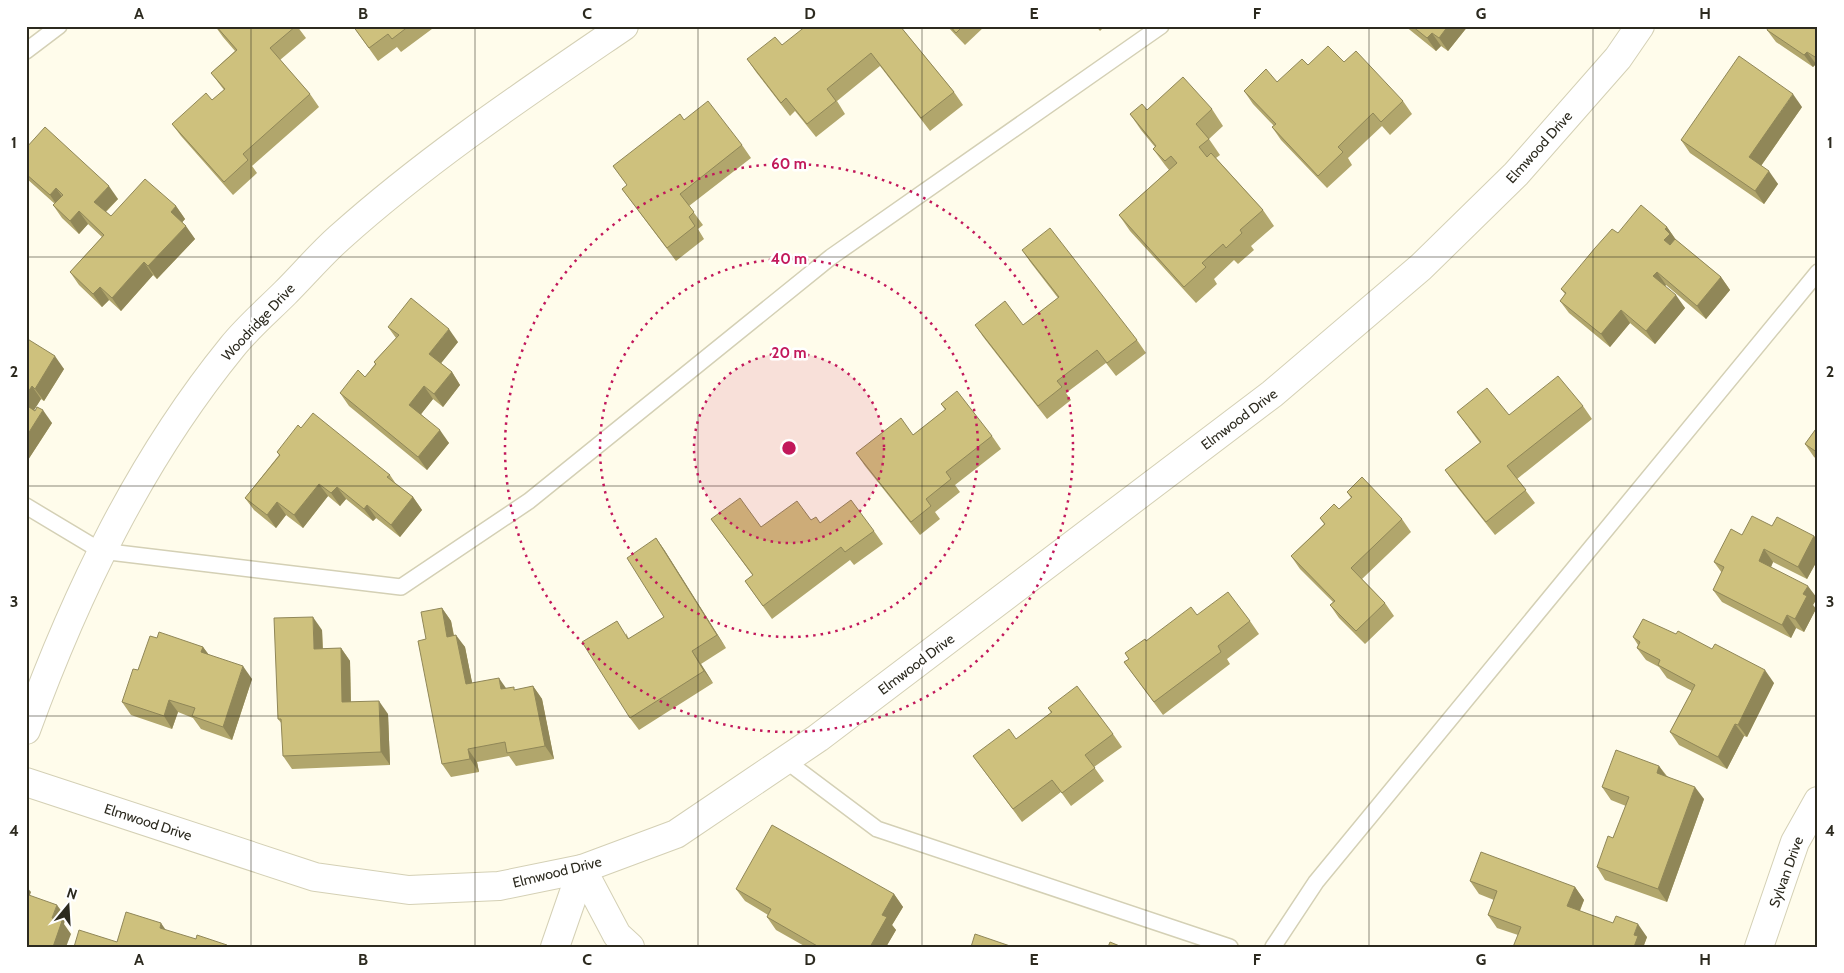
<svg xmlns="http://www.w3.org/2000/svg" width="1844" height="973" viewBox="0 0 1844 973" font-family="Cabin,sans-serif">
<rect width="100%" height="100%" fill="#fffceb"/>
<g fill="none" stroke-linecap="round" stroke-linejoin="round">
<g stroke="#d4d0b5" stroke-width="18">
<g id="service">
<polyline points="26,51 59,26"/>
<polyline points="26,506 101,551 401,587 529,501 831,257 1161,26"/>
<polyline points="785,760 877,829 1230,947"/>
<polyline points="1273,947 1316,882 1818,272"/>
</g>
</g>
<g stroke="#d4d0b5" stroke-width="30">
<g id="minor">
<path d="M26 730C76 593 140 460 232 347 248 327 268 310 285 293 303 275 320 255 339 238 427 159 526 93 624 26"/>
<polyline points="26,782 315,877 409,890 499,886 582,869 617,935 630,947"/>
<polyline points="1759,947 1795,842 1818,801"/>
</g>
</g>
<g stroke="#d4d0b5" stroke-width="30">
<polyline id="tertiary" points="555,947 582,869 676,834 818,738 1272,394 1421,267 1516,174 1618,58 1640,26"/>
</g>
<use href="#service" stroke="#fff" stroke-width="15"/>
<use href="#minor" stroke="#fff" stroke-width="28"/>
<use href="#tertiary" stroke="#fff" stroke-width="28"/>
</g>
<g fill="#b1a66c">
<polygon points="215,26 297,26 306,38 280,60 310,94 319,107 252,166 257,173 233,195 181,136 172,124 212,100 224,90 211,73 235,51 223,37"/>
<polygon points="353,26 436,26 401,52 397,47 378,61"/>
<polygon points="900,26 954,92 963,105 930,131 880,66 837,101 845,114 816,137 795,111 790,116 756,72 747,59 782,45"/>
<polygon points="947,26 985,26 965,45"/>
<polygon points="1096,26 1105,26 1100,31"/>
<polygon points="1405,26 1468,26 1448,51 1441,46 1436,51"/>
<polygon points="1818,26 1818,66 1816,64 1813,67 1776,42 1767,30"/>
<polygon points="1344,62 1403,101 1412,114 1390,135 1382,126 1348,158 1352,165 1327,188 1281,140 1272,127 1274,126 1253,104 1244,91 1277,82 1308,65"/>
<polygon points="1802,107 1761,166 1778,184 1764,204 1690,153 1681,140"/>
<polygon points="1212,109 1223,126 1209,139 1220,155 1216,158 1263,210 1274,226 1251,246 1254,250 1238,264 1234,260 1214,279 1217,284 1196,303 1130,231 1119,215 1169,170 1165,165 1153,149 1155,147 1141,130 1130,114"/>
<polygon points="684,120 742,145 751,158 689,206 703,225 698,229 704,239 676,261 622,189 627,185 613,166"/>
<polygon points="26,148 118,199 106,212 111,216 176,206 185,219 182,222 195,239 157,279 153,275 121,311 109,300 102,307 79,285 70,272 102,237 88,224 79,234 62,218 53,205 55,204 26,178"/>
<polygon points="1667,227 1676,240 1721,277 1730,290 1706,319 1666,285 1665,286 1685,308 1655,344 1630,323 1610,347 1569,313 1560,301 1565,294 1561,289 1618,233"/>
<polygon points="1022,250 1137,340 1146,353 1116,376 1106,363 1066,393 1071,400 1047,419 984,338 975,325 1023,325 1058,298 1031,263"/>
<polygon points="388,327 458,342 441,363 452,372 460,385 443,407 433,399 421,414 449,443 427,470 349,406 340,393 365,377 375,364 374,362 396,338"/>
<polygon points="26,338 64,369 44,401 41,399 34,410 52,423 26,463"/>
<polygon points="941,404 992,436 1001,449 955,485 960,492 935,512 940,519 920,535 865,466 856,453 913,435 945,410"/>
<polygon points="1583,406 1592,419 1517,479 1535,503 1495,535 1454,483 1445,470 1480,443 1457,412 1509,415"/>
<polygon points="1818,426 1818,460 1814,457 1805,444"/>
<polygon points="301,428 390,475 396,484 413,497 422,510 400,537 376,518 373,521 346,499 340,506 328,496 303,528 286,515 276,528 254,510 245,498 279,455 277,452"/>
<polygon points="1347,492 1402,519 1411,532 1362,579 1385,603 1394,616 1365,644 1339,618 1330,605 1333,602 1300,569 1291,556 1324,524 1320,518 1339,509 1351,498"/>
<polygon points="711,519 761,527 811,520 820,523 874,531 883,544 854,565 850,560 772,619 745,581 753,576"/>
<polygon points="1772,526 1814,536 1818,541 1818,559 1807,579 1773,562 1771,567 1817,598 1813,605 1816,609 1804,632 1796,628 1791,638 1722,602 1713,590 1722,573 1714,562 1742,535"/>
<polygon points="656,538 665,551 726,648 701,664 713,683 639,730 630,718 626,633 629,639 664,617"/>
<polygon points="442,608 451,621 454,635 465,647 472,683 516,690 533,686 542,699 554,759 516,766 509,756 477,762 479,772 451,777 442,764 426,639"/>
<polygon points="1197,615 1250,621 1259,634 1227,659 1230,664 1163,715 1124,662 1129,659 1125,653 1146,641"/>
<polygon points="322,630 323,649 341,648 350,661 351,702 388,714 390,765 292,769 283,756 282,724 278,719"/>
<polygon points="1633,637 1774,683 1747,737 1744,736 1727,769 1679,745 1670,732 1692,691 1667,678 1659,667 1646,660 1637,648 1638,645"/>
<polygon points="157,638 203,647 208,654 252,679 232,740 201,729 193,718 178,712 172,729 131,715 122,702 138,670"/>
<polygon points="1048,708 1113,734 1122,747 1094,767 1104,781 1071,806 1061,792 1022,822 973,756 1016,739 1051,713"/>
<polygon points="1659,766 1667,776 1704,799 1667,902 1605,880 1597,867 1613,838 1626,806 1611,800 1602,787"/>
<polygon points="1470,881 1575,887 1584,900 1580,911 1647,937 1644,945 1518,935 1497,928 1488,915 1494,900 1479,894"/>
<polygon points="736,889 894,894 903,907 892,925 896,930 886,947 806,947 776,930 767,917 768,915 745,901"/>
</g>
<g fill="#908758">
<polygon points="1448,26 1468,26 1448,51 1439,38"/>
<polygon points="1432,33 1441,46 1436,51 1427,38"/>
<polygon points="1807,52 1816,64 1813,67 1804,55"/>
<polygon points="1818,53 1818,61 1815,57"/>
<polygon points="1793,94 1802,107 1758,170 1749,157"/>
<polygon points="1769,171 1778,184 1764,204 1755,191"/>
<polygon points="109,186 118,199 103,214 94,202"/>
<polygon points="56,188 65,201 59,208 50,195"/>
<polygon points="176,206 185,219 180,225 171,212"/>
<polygon points="79,211 88,224 79,234 70,221"/>
<polygon points="186,226 195,239 157,279 148,266"/>
<polygon points="1667,227 1676,240 1673,253 1664,240 1665,229"/>
<polygon points="144,262 153,275 121,311 112,298"/>
<polygon points="1657,272 1666,285 1662,289 1653,276"/>
<polygon points="1721,277 1730,290 1706,319 1697,306"/>
<polygon points="100,287 109,300 102,307 93,294"/>
<polygon points="1676,295 1685,308 1655,344 1646,331"/>
<polygon points="1621,310 1630,323 1610,347 1601,334"/>
<polygon points="449,329 458,342 438,367 429,354"/>
<polygon points="55,356 64,369 44,401 35,389"/>
<polygon points="452,372 460,385 443,407 434,394"/>
<polygon points="32,386 41,399 31,415 26,409 26,395"/>
<polygon points="424,386 433,399 418,418 409,405"/>
<polygon points="43,410 52,423 26,463 26,437"/>
<polygon points="440,430 449,443 427,470 418,457"/>
<polygon points="319,484 328,496 303,528 294,515"/>
<polygon points="337,487 346,499 340,506 331,493"/>
<polygon points="413,497 422,510 400,537 391,525"/>
<polygon points="277,502 286,515 276,528 267,515"/>
<polygon points="367,505 376,518 373,521 364,509"/>
<polygon points="1814,536 1818,541 1818,559 1807,579 1798,567"/>
<polygon points="656,538 665,551 726,648 717,635"/>
<polygon points="1764,549 1773,562 1768,574 1759,561"/>
<polygon points="1808,586 1817,598 1813,605 1816,609 1804,632 1795,619 1803,594"/>
<polygon points="442,608 451,621 456,649 447,637"/>
<polygon points="1787,615 1796,628 1791,638 1782,625"/>
<polygon points="313,617 322,630 323,662 314,649"/>
<polygon points="456,635 465,647 475,697 466,684"/>
<polygon points="203,647 212,659 201,652"/>
<polygon points="341,648 350,661 351,715 342,702"/>
<polygon points="692,651 701,664 713,683 704,671"/>
<polygon points="243,666 252,679 232,740 223,727"/>
<polygon points="1765,670 1774,683 1747,737 1738,725"/>
<polygon points="499,678 508,691 501,689"/>
<polygon points="533,686 542,699 554,759 545,746"/>
<polygon points="169,700 178,712 172,729 164,716"/>
<polygon points="379,701 388,714 390,765 381,752"/>
<polygon points="1735,724 1744,736 1727,769 1718,757"/>
<polygon points="468,749 477,762 479,772 470,759"/>
<polygon points="1659,766 1668,779 1657,773"/>
<polygon points="1695,787 1704,799 1667,902 1658,889"/>
<polygon points="26,886 31,892 27,904 26,903"/>
<polygon points="1575,887 1584,900 1576,919 1567,906"/>
<polygon points="894,894 903,907 892,925 896,930 886,947 870,947 882,915"/>
<polygon points="57,905 66,917 64,924 71,934 66,947 53,947 52,918"/>
<polygon points="161,923 170,936 160,928"/>
<polygon points="1638,924 1647,937 1644,945 1645,947 1634,947 1634,935"/>
</g>
<g fill="#cec17d" stroke="#908758">
<polygon points="216,26 296,26 270,48 310,94 243,154 248,160 224,182 172,124 206,93 212,100 225,89 211,73 237,50"/>
<polygon points="353,26 409,26 392,39 388,34 369,48"/>
<polygon points="806,26 900,26 954,92 921,118 871,53 827,89 836,101 807,124 786,98 781,103 747,59 775,37 782,45"/>
<polygon points="950,26 963,26 956,33"/>
<polygon points="1412,26 1448,26 1439,38 1432,33 1427,38"/>
<polygon points="1769,26 1818,26 1818,53 1815,57 1807,52 1804,55 1767,30"/>
<polygon points="1328,46 1344,62 1356,51 1403,101 1381,122 1373,113 1338,147 1343,152 1318,176 1272,127 1276,124 1244,91 1266,69 1277,82 1302,59 1308,65"/>
<polygon points="1739,56 1793,94 1749,157 1769,171 1755,191 1681,140"/>
<polygon points="1183,77 1212,109 1196,124 1209,139 1199,147 1207,157 1211,153 1263,210 1240,230 1242,233 1226,248 1223,244 1202,263 1206,267 1184,287 1119,215 1177,163 1171,156 1165,161 1153,149 1156,146 1130,114 1142,104 1147,110"/>
<polygon points="708,101 742,145 680,194 694,212 689,217 695,226 667,248 622,189 627,185 613,166 680,114 684,120"/>
<polygon points="45,127 109,186 94,202 111,216 145,179 176,206 171,212 186,226 148,266 144,262 112,298 100,287 93,294 70,272 104,235 79,211 70,221 53,205 63,195 56,188 50,195 26,174 26,148"/>
<polygon points="1641,205 1667,227 1665,229 1670,234 1664,240 1670,245 1675,239 1721,277 1697,306 1657,272 1653,276 1676,295 1646,331 1621,310 1601,334 1560,301 1566,293 1561,289 1595,248 1612,229 1618,233"/>
<polygon points="1050,228 1137,340 1107,363 1097,350 1057,381 1062,387 1038,406 975,325 1005,301 1023,325 1059,297 1022,250"/>
<polygon points="411,298 449,329 429,354 452,372 434,394 424,386 409,405 440,430 418,457 340,393 358,370 365,377 376,364 374,362 399,335 388,327"/>
<polygon points="26,338 55,356 35,389 32,386 26,395"/>
<polygon points="1558,376 1583,406 1507,466 1526,490 1486,522 1445,470 1481,442 1457,412 1487,388 1509,415"/>
<polygon points="957,391 992,436 946,472 951,479 926,499 931,506 911,522 856,453 901,418 913,435 946,409 941,404"/>
<polygon points="26,405 35,411 37,407 43,410 26,437"/>
<polygon points="313,413 390,475 387,477 413,497 391,525 367,505 364,509 337,487 331,493 319,484 294,515 277,502 267,515 245,498 280,455 277,452 298,425 301,428"/>
<polygon points="1818,426 1818,453 1805,444"/>
<polygon points="1362,477 1402,519 1351,568 1385,603 1356,631 1330,605 1335,601 1291,556 1325,524 1320,518 1334,504 1339,509 1352,497 1347,492"/>
<polygon points="740,498 761,527 797,501 811,520 816,517 820,523 851,500 874,531 845,552 841,547 763,606 745,581 753,575 711,519"/>
<polygon points="1752,516 1772,526 1777,517 1814,536 1798,567 1764,549 1759,561 1808,586 1803,594 1807,596 1795,619 1787,615 1782,625 1713,590 1724,567 1714,562 1731,529 1742,535"/>
<polygon points="656,538 717,635 692,651 704,671 630,718 582,642 617,621 628,639 664,617 627,558"/>
<polygon points="1228,592 1250,621 1218,646 1221,652 1154,702 1124,662 1129,659 1125,653 1145,639 1146,641 1191,607 1197,615"/>
<polygon points="442,608 447,637 456,635 466,684 499,678 501,689 514,687 514,690 533,686 545,746 507,753 505,742 468,749 470,759 442,764 418,641 426,639 421,612"/>
<polygon points="313,617 314,649 341,648 342,702 379,701 381,752 283,756 281,719 278,719 274,618"/>
<polygon points="1643,619 1676,634 1678,631 1712,649 1715,644 1765,670 1738,725 1735,724 1718,757 1670,732 1695,685 1658,665 1660,660 1637,648 1640,642 1633,637"/>
<polygon points="159,632 203,647 201,652 243,666 223,727 192,716 195,708 169,700 164,716 122,702 133,669 138,670 150,636 157,638"/>
<polygon points="1077,686 1113,734 1085,755 1095,768 1062,793 1052,780 1013,809 973,756 1009,729 1016,739 1052,712 1048,708"/>
<polygon points="1616,750 1659,766 1657,773 1695,787 1658,889 1597,867 1608,836 1613,838 1629,797 1602,787"/>
<polygon points="772,825 894,894 882,915 887,917 870,947 819,947 767,917 771,909 736,889"/>
<polygon points="1481,852 1575,887 1567,906 1613,923 1616,916 1638,924 1634,935 1638,936 1634,947 1513,947 1521,927 1488,915 1497,891 1470,881"/>
<polygon points="26,894 57,905 52,918 62,921 53,947 26,947"/>
<polygon points="126,912 161,923 160,928 196,939 197,935 227,945 226,947 74,947 79,930 117,942"/>
<polygon points="975,934 1013,947 971,947"/>
<polygon points="1110,942 1122,947 1108,947"/>
</g>
<path fill="none" stroke="#2c2a1f" stroke-width="1" stroke-opacity="0.55" d="M251 26V947M475 26V947M698 26V947M922 26V947M1146 26V947M1369 26V947M1593 26V947M26 257H1818M26 486H1818M26 716H1818"/>
<circle cx="789" cy="448" r="95" fill="#c2185b" fill-opacity=".12"/>
<g fill="none" stroke="#c2185b" stroke-width="2.5" stroke-dasharray="2.5 5">
<circle cx="789" cy="448" r="95"/>
<circle cx="789" cy="448" r="189"/>
<circle cx="789" cy="448" r="284"/>
</g>
<g text-anchor="middle" dominant-baseline="central" stroke-width="5" stroke-linejoin="round" paint-order="stroke">
<g font-size="14" fill="#2c2a1f" stroke="#fff">
<text transform="translate(1539 147) rotate(-48)">Elmwood Drive</text>
<text transform="translate(258 322) rotate(-47)">Woodridge Drive</text>
<text transform="translate(1239 419) rotate(-37)">Elmwood Drive</text>
<text transform="translate(916 664) rotate(-37)">Elmwood Drive</text>
<text transform="translate(148 822) rotate(18)">Elmwood Drive</text>
<text transform="translate(557 872) rotate(-14)">Elmwood Drive</text>
<text transform="translate(1786 872) rotate(-70)">Sylvan Drive</text>
</g>
</g>
<circle cx="789" cy="448" r="8" fill="#c2185b" stroke="#fff" stroke-width="2.5"/>
<g font-size="15" text-anchor="middle" font-weight="bold" fill="#c2185b" stroke="#fff" stroke-width="5" stroke-linejoin="round" paint-order="stroke">
<text x="789" y="169">60 m</text>
<text x="789" y="264">40 m</text>
<text x="789" y="358">20 m</text>
</g>
<rect width="1844" height="973" fill="none" stroke="#ffffff" stroke-width="55"/>
<g transform="translate(68 906) rotate(18)" stroke="#ffffff" stroke-width="4" paint-order="stroke">
<path d="M0-4L9 19L0 12L-9 19Z" fill="#2c2a1f"/>
<text y="-8" font-size="14" font-weight="bold" text-anchor="middle" fill="#2c2a1f">N</text>
</g>
<rect x="28" y="28" width="1788" height="918" fill="none" stroke="#2c2a1f" stroke-width="2"/>
<g font-size="16" text-anchor="middle" font-weight="bold" fill="#2c2a1f">
<text x="139" y="19">A</text>
<text x="363" y="19">B</text>
<text x="587" y="19">C</text>
<text x="810" y="19">D</text>
<text x="1034" y="19">E</text>
<text x="1257" y="19">F</text>
<text x="1481" y="19">G</text>
<text x="1705" y="19">H</text>
<text x="14" y="148">1</text>
<text x="1830" y="148">1</text>
<text x="14" y="377">2</text>
<text x="1830" y="377">2</text>
<text x="14" y="607">3</text>
<text x="1830" y="607">3</text>
<text x="14" y="836">4</text>
<text x="1830" y="836">4</text>
<text x="139" y="965">A</text>
<text x="363" y="965">B</text>
<text x="587" y="965">C</text>
<text x="810" y="965">D</text>
<text x="1034" y="965">E</text>
<text x="1257" y="965">F</text>
<text x="1481" y="965">G</text>
<text x="1705" y="965">H</text>
</g>
</svg>
